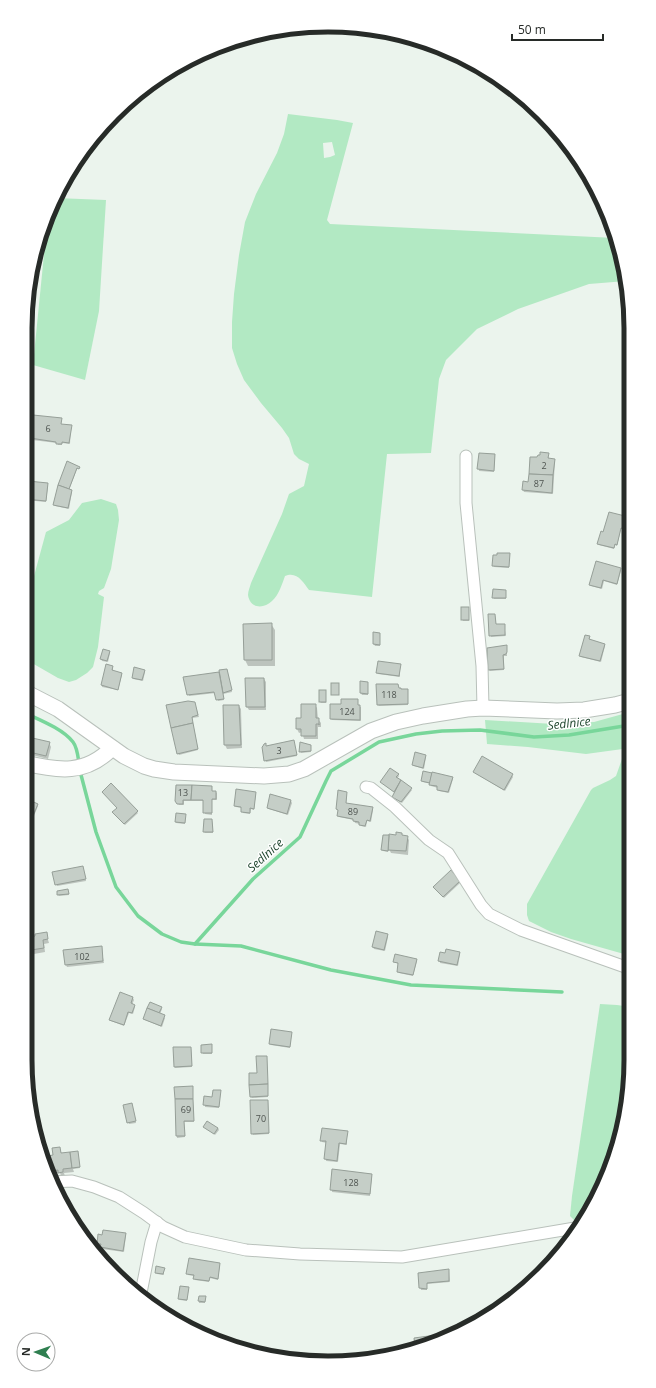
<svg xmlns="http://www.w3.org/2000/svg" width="656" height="1388" viewBox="0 0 656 1388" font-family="'Open Sans',sans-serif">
<rect width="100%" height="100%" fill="#ebf4ed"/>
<g fill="#b2e9c3" fill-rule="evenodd">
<path d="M288 114 337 120 353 123 327 220 330 224 615 238 626 281 589 284 518 309 477 329 446 360 439 379 431 453 387 454 372 597 309 590C303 582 297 571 285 576 282 584 279 595 272 601 264 609 250 609 248 595 248 591 250 587 251 583L282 514 289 494 304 486 309 464 299 459 294 454 289 438 282 428 261 403 244 380 237 364 232 348V322L234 294 239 255 245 222 256 194 277 153 284 134ZM332 142 335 155 330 157 324 158 323 143Z"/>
<polygon points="56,198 106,200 99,311 85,380 33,365 48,214"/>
<polygon points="101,499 116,504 118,510 119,520 111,569 104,588 99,591 98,594 104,597 98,647 93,667 87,673 76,680 69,682 58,678 25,659 25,609 46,532 69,520 82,503"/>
<polygon points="630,712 630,748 586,754 528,747 487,744 485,720 554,724 594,722"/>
<polygon points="630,750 631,956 571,939 551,932 529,921 527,915 527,904 591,790 593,788 610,780 616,776 622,759"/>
<polygon points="600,1004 617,1005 631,1007 631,1060 625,1119 608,1176 581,1219 575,1221 570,1216 572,1196"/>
</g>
<g fill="#0003">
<polygon points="33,416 61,419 61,425 71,426 70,444 62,443 62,445 58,445 57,443 32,440"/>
<polygon points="25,454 31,455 32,456 29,482 47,484 48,486 46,502 25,500"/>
<polygon points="480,454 495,455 494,472 479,471"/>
<polygon points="548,454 549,459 554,460 555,461 553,494 524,492 523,490 529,483 538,458"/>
<polygon points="68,463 80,469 77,469 69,490 72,492 69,509 55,506 54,505"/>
<polygon points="609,513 629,519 627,530 621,529 617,546 615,545 614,549 599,545 598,544 604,533"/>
<polygon points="509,554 509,568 494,567 493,565"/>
<polygon points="620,569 621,571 617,585 604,581 602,589 591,586 590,584"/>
<polygon points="506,591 506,599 494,599 493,597"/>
<polygon points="469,608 469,621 463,621 462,619"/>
<polygon points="489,615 495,615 496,625 504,625 506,636 491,637"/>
<polygon points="271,624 275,630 275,666 248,666 245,660 244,625"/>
<polygon points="374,633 380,633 380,646 375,646 374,644"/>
<polygon points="589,637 590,640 604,644 605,646 601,662 581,657 580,656"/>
<polygon points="507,648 507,656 504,656 504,670 490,671 489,670"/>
<polygon points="109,652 110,653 108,662 102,661 101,659"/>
<polygon points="25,660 29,663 25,672"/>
<polygon points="400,665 400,677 378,674 377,673"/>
<polygon points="113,667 113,671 122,673 122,675 118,690 102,687 102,685"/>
<polygon points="144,671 145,672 143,681 133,679 133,678"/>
<polygon points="227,671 232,692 223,694 224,700 218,701 216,693 189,696 185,678"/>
<polygon points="264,679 266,682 266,710 249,710 247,707"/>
<polygon points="361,682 368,683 368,695 362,695 361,693"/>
<polygon points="398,685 399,689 401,690 408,692 408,705 379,706 378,705"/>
<polygon points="325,691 326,703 321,703 320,702"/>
<polygon points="358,700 358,706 361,707 361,721 332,720 331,719 342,705"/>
<polygon points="195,703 199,717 192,718 198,750 179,755 178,753"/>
<polygon points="315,705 317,708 318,719 321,723 321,727 318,727 318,739 304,739 302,732 299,733 297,729 302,719"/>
<polygon points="224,706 239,706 241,709 242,748 227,749 225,745"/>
<polygon points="49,743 51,747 48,759 28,754 26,751"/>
<polygon points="294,743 297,756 266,762 263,747"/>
<polygon points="310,746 311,752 301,753 300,751"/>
<polygon points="425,756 426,757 424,769 414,766 413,765"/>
<polygon points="482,758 512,775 513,777 505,791 475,773"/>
<polygon points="398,774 399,776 397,779 412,790 402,803 394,798 395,793 381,782"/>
<polygon points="452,778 453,779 449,793 439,791 438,788 431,786 431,784 423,782 422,781"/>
<polygon points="111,784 138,813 125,825 114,814 118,808"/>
<polygon points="212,787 212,792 216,792 217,793 217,800 212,800 212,815 205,814 204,801 184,801 184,805 179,805 176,801"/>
<polygon points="256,793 254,810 251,809 250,814 243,813 242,808 236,807 235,806"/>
<polygon points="347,793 346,804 372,808 373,810 371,822 367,821 366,827 361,826 360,824 355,823 354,820 339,817 338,815 339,811 337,809"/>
<polygon points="271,795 291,801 292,803 288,815 269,809 268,807"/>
<polygon points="25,799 38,806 30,826 25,824"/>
<polygon points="185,815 185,824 176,823 176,822"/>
<polygon points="212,820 213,833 205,833 204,832"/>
<polygon points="401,834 403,836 407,837 409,840 408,855 391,853 389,849 388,852 383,851 382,850 397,836"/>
<polygon points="32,836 32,838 30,847 26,846 25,845"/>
<polygon points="83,867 86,881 57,886 54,873"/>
<polygon points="460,881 460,883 444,898 435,888"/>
<polygon points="68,891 69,895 59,896 58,895 58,892"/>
<polygon points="46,933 49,943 44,944 45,952 34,954 32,950 30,938"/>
<polygon points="387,935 388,937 385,951 374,949 373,947"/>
<polygon points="101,947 104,963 67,967 66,965 64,951"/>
<polygon points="459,953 460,954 458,966 440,963 440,961 446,954"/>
<polygon points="416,960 417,961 413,976 399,973 399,964 394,962"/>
<polygon points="120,994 133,998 134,1000 132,1005 135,1007 133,1014 129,1013 124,1026 111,1021 111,1020"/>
<polygon points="161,1008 162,1009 160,1014 165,1018 162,1027 145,1020 144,1018"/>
<polygon points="291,1033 290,1048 271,1045 270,1044"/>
<polygon points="211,1045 212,1054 203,1054 202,1052"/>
<polygon points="191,1048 192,1067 175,1068 175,1066"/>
<polygon points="266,1057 268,1097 252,1098 251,1097 258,1074"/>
<polygon points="192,1087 194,1122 184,1122 185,1137 177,1138 176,1088"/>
<polygon points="220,1091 219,1108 205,1107 205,1097 213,1098"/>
<polygon points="268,1101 269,1134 253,1135 252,1133"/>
<polygon points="132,1105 136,1123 129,1124 124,1106"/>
<polygon points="205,1127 218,1128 219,1130 215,1135"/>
<polygon points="347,1132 347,1145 340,1144 338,1162 326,1161 327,1143 322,1142 321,1140"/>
<polygon points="59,1148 62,1154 78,1153 80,1168 73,1169 74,1172 64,1173 65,1176 61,1176 60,1173 53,1174 54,1177 50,1178 46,1168 44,1157 54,1156"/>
<polygon points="333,1170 372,1175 370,1196 332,1192"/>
<polygon points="126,1234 126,1235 124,1252 102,1249 102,1245 98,1245 98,1243"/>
<polygon points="99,1258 103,1258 104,1263 100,1260"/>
<polygon points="219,1264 220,1265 218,1280 210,1278 209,1282 195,1280 194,1276 188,1275 188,1274"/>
<polygon points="164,1269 164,1275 157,1274 156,1272"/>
<polygon points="449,1271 450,1282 427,1284 427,1290 421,1290 419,1274"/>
<polygon points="188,1288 187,1301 180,1300 179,1299"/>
<rect x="199" y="1297" width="6" height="6"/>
</g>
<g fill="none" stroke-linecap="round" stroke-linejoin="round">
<g stroke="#78d69a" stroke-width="3.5">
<path d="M25 713C40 720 63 729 73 742 77 747 78 756 79 763"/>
<polyline points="80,771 96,832 116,887 138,916 162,934 181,942 195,944 253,879 300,837 326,781 331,771 379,742 416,734 442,731 480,730 534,737 569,735 630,725"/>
<polyline points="195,944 241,946 331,970 411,985 562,992"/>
</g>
</g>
<g fill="#c5cec7" stroke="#969f98">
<polygon points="33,415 62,418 61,424 72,425 69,443 62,442 62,444 56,444 56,442 30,438"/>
<polygon points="540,452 549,453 548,458 555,459 553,475 529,474 530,457 537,457 538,455 540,455"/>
<polygon points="25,453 31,454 28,481 48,483 46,501 25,499"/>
<polygon points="479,453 495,454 494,471 477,469"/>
<polygon points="67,461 80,467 79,469 77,468 69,489 58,485"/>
<polygon points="529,474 553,475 552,493 522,490 523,481 528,482"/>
<polygon points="58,485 72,490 68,508 53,505"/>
<polygon points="609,512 629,517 627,529 621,528 617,545 615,544 614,548 597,544 601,531 603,532"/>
<polygon points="497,553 510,553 509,567 492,566 493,555 497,555"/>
<polygon points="596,561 621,568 617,584 603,580 601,588 589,585"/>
<polygon points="493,589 506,590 506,598 492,598"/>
<rect x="461" y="607" width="8" height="13"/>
<polygon points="488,614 495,614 496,624 505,624 505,635 489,636"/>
<polygon points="272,623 272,660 244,660 243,624"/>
<polygon points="373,632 380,633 380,645 373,644"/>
<polygon points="585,635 590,636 589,639 605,644 600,661 579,656"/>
<polygon points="507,645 507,652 506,654 503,655 504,669 488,670 487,648"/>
<polygon points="103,649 110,651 107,661 100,659"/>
<polygon points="378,661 401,664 399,676 376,673"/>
<polygon points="106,664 113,666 112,670 122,673 118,690 101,685"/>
<polygon points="134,667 145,670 142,680 132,678"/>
<polygon points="227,669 232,690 223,693 219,670"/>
<polygon points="219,672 224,699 216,700 214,692 187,695 183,677"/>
<polygon points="245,678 264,678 265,707 246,707"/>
<polygon points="360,681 368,682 368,694 360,693"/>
<rect x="331" y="683" width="8" height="12"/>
<polygon points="376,684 398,684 399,688 401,688 401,689 408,689 408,704 377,705"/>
<rect x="319" y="690" width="7" height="12"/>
<polygon points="341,699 358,699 358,705 360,705 360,720 330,719 330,704 341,704"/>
<polygon points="188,701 195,702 198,715 192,717 193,723 171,728 166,705"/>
<polygon points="301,704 316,704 316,718 319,718 319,725 319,724 316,724 316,736 301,736 301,729 296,729 296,718 301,718"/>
<polygon points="223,705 239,705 241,745 224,745"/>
<polygon points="193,723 198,749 177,754 171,728"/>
<polygon points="28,737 50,742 46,756 25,751"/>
<polygon points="294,740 297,755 264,761 262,747 263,746 264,744 266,743 266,746"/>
<polygon points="300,742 311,745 311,751 299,752"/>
<polygon points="415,752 426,755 423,768 412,765"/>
<polygon points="482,756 513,774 504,790 473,772"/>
<polygon points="390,768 399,774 396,777 401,780 394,792 380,782"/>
<polygon points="423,771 432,773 430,783 421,781"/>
<polygon points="432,772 453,777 448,792 437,790 437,786 429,785"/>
<polygon points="401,780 412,788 401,802 392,797"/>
<polygon points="111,783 138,811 124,824 112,812 117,808 102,792"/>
<polygon points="176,785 192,785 191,800 183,800 183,804 177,804 175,801"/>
<polygon points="192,785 212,786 212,791 216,791 216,799 212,799 212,813 203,813 203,800 191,800"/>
<polygon points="236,789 256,792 254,809 250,808 250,813 241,812 241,807 234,806"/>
<polygon points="338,790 347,792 346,803 373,807 370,821 367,820 365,826 359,825 359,822 353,821 353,819 337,816 338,810 336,809"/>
<polygon points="270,794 291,800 287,814 267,808"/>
<polygon points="25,798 38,804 29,825 25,823"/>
<polygon points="176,813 186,814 185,823 175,822"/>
<polygon points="204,819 212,819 213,832 203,832"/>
<polygon points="396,832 402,833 402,835 408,836 406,851 388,850 389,834 396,835"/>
<polygon points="27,834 32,836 30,846 25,845"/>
<polygon points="383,835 389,835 388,851 381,850"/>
<polygon points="83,866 86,879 55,885 52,872"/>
<polygon points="451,870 460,881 443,897 433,887"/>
<polygon points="68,889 69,894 57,895 57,891"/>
<polygon points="376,931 388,934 384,950 372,947"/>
<polygon points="47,932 48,939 43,940 44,948 31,950 29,937 35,936 35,934"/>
<polygon points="102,946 103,961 65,965 63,950"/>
<polygon points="446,949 460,952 457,965 438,961 440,952 445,953"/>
<polygon points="395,954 417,959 413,975 397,972 398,963 393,962"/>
<polygon points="120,992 133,997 131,1003 135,1005 132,1013 128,1012 124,1025 109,1020"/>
<polygon points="150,1002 162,1007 159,1013 147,1008"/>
<polygon points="147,1008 165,1015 161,1026 143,1019"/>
<polygon points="271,1029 292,1032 290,1047 269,1044"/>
<polygon points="212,1044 212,1053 201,1053 201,1045"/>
<polygon points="173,1047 191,1047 192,1066 174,1067"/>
<polygon points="256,1056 267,1056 268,1084 249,1085 249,1073 257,1073"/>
<polygon points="268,1084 268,1096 250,1097 249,1085"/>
<polygon points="193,1086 193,1099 175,1099 174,1087"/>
<polygon points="213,1090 221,1090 219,1107 203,1105 204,1096 212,1097"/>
<polygon points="175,1099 193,1099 194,1121 184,1121 185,1136 176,1136"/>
<polygon points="250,1100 268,1100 269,1133 251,1134"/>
<polygon points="132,1103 136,1121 127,1123 123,1105"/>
<polygon points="207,1121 218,1128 214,1134 203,1127"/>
<polygon points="322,1128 348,1131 346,1144 339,1143 337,1161 324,1159 326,1141 320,1141"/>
<polygon points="60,1147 61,1153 70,1152 72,1168 63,1169 63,1172 58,1173 58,1170 52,1171 53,1173 49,1174 45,1165 43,1157 53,1155 52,1148"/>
<polygon points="78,1151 80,1167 72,1168 70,1152"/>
<polygon points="332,1169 372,1174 370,1194 330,1190"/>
<polygon points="103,1230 126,1233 123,1251 100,1247 101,1244 97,1244 98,1234 102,1235"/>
<polygon points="189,1258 220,1263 218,1279 210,1277 209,1281 193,1279 194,1275 186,1274"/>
<polygon points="156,1266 165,1268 163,1274 155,1273"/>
<polygon points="449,1269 449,1281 427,1283 427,1289 419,1288 418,1273"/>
<polygon points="180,1286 189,1287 187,1300 178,1299"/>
<polygon points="199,1296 206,1296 205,1302 198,1301"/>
<polygon points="451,1333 415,1347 414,1338"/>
</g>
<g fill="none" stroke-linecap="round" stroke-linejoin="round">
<g stroke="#b9c1bb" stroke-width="13">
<g id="street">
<polyline points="466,456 466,503 482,666 483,708"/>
<polyline points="366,787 371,788 395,807 429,840 448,853 481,905 489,914 521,930 631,969"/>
<polyline points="52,1182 72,1181 94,1187 119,1197 144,1213 163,1227 185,1237 246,1250 300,1254 402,1257 575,1228"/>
<polyline points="141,1293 151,1242 157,1222"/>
</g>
</g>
<g stroke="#b9c1bb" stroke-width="17">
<g id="secondary">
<polyline points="25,692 58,709 124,756 144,766 154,769 174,772 264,776 289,774 304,769 371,731 396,722 423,716 467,709 483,708 557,711 584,710 615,705 630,701"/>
<path d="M25 763C58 771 86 775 112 748"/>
</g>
</g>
<use href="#street" stroke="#fff" stroke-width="11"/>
<use href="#secondary" stroke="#fff" stroke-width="15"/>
</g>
<g text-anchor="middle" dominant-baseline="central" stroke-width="3" stroke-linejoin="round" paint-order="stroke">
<g font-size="9" fill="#4e5450">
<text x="48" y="428">6</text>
<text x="544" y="465">2</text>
<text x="539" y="483">87</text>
<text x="389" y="694">118</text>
<text x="347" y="711">124</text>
<text x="279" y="750">3</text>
<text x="183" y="792">13</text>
<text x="353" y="811">89</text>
<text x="82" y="956">102</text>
<text x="186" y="1109">69</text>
<text x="261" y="1118">70</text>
<text x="351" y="1182">128</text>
</g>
<g font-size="12" font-style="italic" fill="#1f462e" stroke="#fff">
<text transform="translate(569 723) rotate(-6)">Sedlnice</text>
<text transform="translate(265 855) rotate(-42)">Sedlnice</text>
</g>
</g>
<path d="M0 0H656V1388H0ZM328 32H328A296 296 0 0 1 624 328V1060A296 296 0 0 1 328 1356H328A296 296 0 0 1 32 1060V328A296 296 0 0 1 328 32Z" fill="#fff" fill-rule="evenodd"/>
<path fill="none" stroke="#272b28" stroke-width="5" d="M328 32H328A296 296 0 0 1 624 328V1060A296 296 0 0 1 328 1356H328A296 296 0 0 1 32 1060V328A296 296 0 0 1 328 32Z"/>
<g transform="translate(36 1352) rotate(272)"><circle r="19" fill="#ffffff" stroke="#a9aaa9"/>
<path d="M0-3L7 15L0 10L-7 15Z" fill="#2f7f50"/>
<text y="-6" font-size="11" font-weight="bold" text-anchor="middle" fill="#272b28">N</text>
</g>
<path d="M512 34v6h91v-6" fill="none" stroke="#272b28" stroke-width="2"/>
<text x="518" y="34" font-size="12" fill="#272b28" stroke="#ffffff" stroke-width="3" paint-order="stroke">50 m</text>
</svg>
